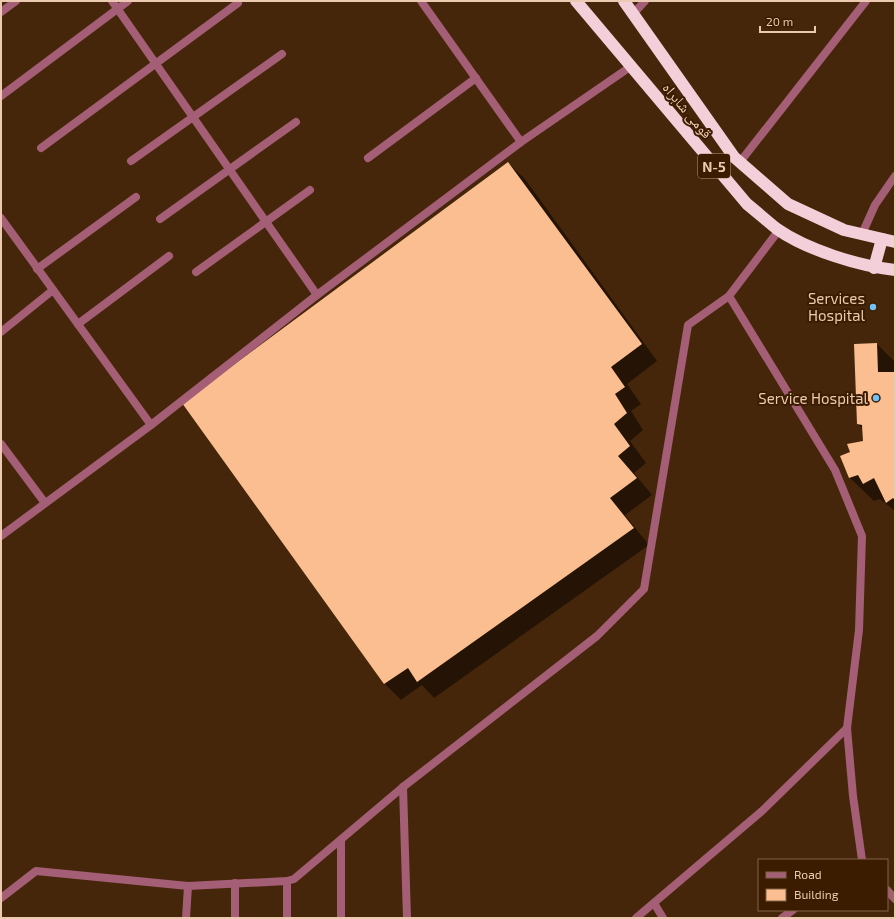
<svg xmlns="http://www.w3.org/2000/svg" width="896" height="919" viewBox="0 0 896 919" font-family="'Exo 2','Noto Naskh Arabic',sans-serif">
<rect width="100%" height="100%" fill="#46260a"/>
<g fill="#0007">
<polygon points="508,163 525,179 657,361 627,384 641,404 631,411 643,430 630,441 646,463 634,473 652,495 625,515 649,545 434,698 422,685 401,700 385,684 184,403"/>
<polygon points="877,344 895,362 895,511 880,499 874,501 850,478 842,456 851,453 864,442 863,429 858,424"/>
</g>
<g fill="#fabe90">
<polygon points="508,162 642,344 611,367 625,387 615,394 627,413 614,424 630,446 618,456 637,478 610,498 634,528 417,682 408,668 384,684 182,403"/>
<polygon points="877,343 878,372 895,372 895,500 893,498 886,503 874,478 863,484 858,475 849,478 840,456 850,452 847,444 863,441 862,425 857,424 854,344"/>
</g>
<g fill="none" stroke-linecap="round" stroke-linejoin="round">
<g stroke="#a45e75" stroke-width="8">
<polyline points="112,1 317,295"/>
<polyline points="421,1 521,142"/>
<polyline points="1,12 16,1"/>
<polyline points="633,14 645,1"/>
<polyline points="1,96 128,1"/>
<polyline points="41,148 238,3"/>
<polyline points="368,158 476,78"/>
<polyline points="131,161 282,54"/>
<polyline points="740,162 866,1"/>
<polyline points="1,218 151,425"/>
<polyline points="160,219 296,122"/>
<polyline points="862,234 875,205 895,176"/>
<polyline points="37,269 136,197"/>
<polyline points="196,272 310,190"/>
<polyline points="729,296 835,470 862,536 859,630 847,728 853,796 862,860"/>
<polyline points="78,324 169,256"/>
<polyline points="1,332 53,290"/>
<polyline points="1,444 45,503"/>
<polyline points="1,536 151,425 317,295 521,142 630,67"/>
<polyline points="403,787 407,918"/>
<polyline points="341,840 341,918"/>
<polyline points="287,881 287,918"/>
<polyline points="235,883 235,918"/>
<polyline points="887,890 895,899"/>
<polyline points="1,898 36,871 188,886 287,881 294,879 403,787 597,636 644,589 688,325 729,296 779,230"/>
<polyline points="654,903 663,918"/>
<polyline points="186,918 188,886"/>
<polyline points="636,918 762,811 847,728"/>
<polyline points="782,918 793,910"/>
</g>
<g stroke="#f3cfd9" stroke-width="12">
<path d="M576 1 747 204C757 212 767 221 777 229 807 250 859 266 895 270"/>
<polyline points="624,1 734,157 788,204 844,230 895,242"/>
<polyline points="874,268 882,239"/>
</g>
</g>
<g fill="#72c1f5" stroke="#3b1c00" stroke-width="1.5">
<circle cx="873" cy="307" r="4"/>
<circle cx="876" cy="398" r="4"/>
</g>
<g text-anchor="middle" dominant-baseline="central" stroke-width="4" stroke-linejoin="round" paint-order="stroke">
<rect fill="#3b1c00" stroke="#b7967c" stroke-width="1" x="698" y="154" width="32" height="24" rx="3"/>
<g font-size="14" font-weight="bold" fill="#eccab1">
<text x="714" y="166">N-5</text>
</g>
<g font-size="15" fill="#eccab1" stroke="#3b1c00">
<text transform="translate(688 110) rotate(50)">قومی شاہراہ</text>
</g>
<g font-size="15" fill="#eccab1" stroke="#3b1c00" text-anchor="end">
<text x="865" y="298">Services<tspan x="865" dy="17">Hospital</tspan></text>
<text x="868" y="398">Service Hospital</text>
</g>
</g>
<rect width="896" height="919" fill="none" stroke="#eccab1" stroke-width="4"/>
<rect x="758" y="859" width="130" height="52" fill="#3b1c00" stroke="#826247"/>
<rect x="766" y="872" width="20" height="6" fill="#a45e75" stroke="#826247"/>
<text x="794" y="879" font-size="12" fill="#eccab1">Road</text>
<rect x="766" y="889" width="20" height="12" fill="#fabe90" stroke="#826247"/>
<text x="794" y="899" font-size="12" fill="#eccab1">Building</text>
<path d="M760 26v6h55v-6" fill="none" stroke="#eccab1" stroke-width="2"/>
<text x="766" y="26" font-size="12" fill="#eccab1" stroke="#3b1c00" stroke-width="3" paint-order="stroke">20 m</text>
</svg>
